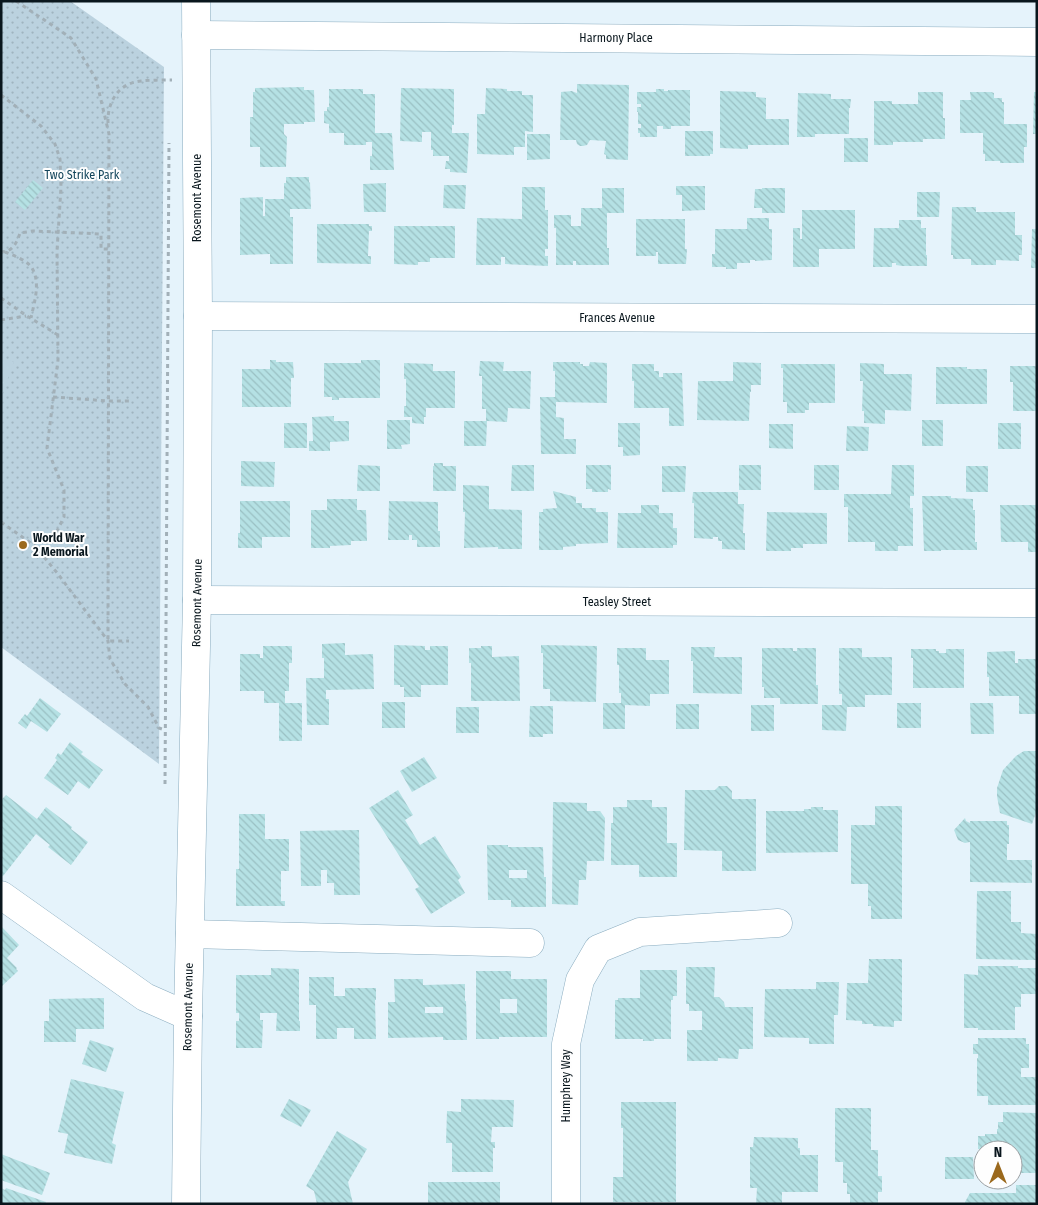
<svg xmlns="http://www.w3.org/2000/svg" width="1038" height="1205" viewBox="0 0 1038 1205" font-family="'Fira Sans Condensed',sans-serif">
<defs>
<pattern id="grass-dots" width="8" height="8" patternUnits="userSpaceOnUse" patternTransform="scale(1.25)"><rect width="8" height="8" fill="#bbd2df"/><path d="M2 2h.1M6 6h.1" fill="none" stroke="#9fb4bf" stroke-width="1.8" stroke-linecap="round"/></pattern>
<pattern id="building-back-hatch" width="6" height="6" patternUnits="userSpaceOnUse" patternTransform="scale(1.25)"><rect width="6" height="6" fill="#b5e1e4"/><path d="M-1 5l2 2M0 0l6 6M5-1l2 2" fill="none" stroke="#9ac0c3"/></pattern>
</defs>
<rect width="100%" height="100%" fill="#e5f3fb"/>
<polygon fill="url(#grass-dots)" points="1,1 70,1 164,67 159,764 1,647"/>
<polygon fill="#bbd2df" points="1,357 14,362 1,397"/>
<g fill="url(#building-back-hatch)" fill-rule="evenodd">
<polygon points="577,84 629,85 628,160 606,159 606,155 604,154 606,141 590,140 587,145 583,146 580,146 577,144 576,140 560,140 561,92 572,91 574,92 577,93"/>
<polygon points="304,87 304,90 314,90 315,122 304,122 304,124 284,124 284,134 287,137 286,167 260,167 260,147 250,147 250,117 253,117 253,92 255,92 255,88"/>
<polygon points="401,88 454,89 454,125 452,125 452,133 469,133 467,173 450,172 450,169 445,169 446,161 449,161 449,156 433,156 433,150 431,150 431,132 422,132 422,142 400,141"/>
<polygon points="486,88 507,89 507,91 522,91 522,95 533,95 533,132 525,131 525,147 514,147 514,155 477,154 477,114 485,114"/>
<polygon points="329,89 363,89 363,94 375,94 375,133 392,133 394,170 370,170 370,156 372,156 372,142 366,142 366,145 344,145 344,133 329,133 329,124 324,123 324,111 327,111 327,107 329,107"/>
<polygon points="656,89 664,89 664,91 668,91 668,90 690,90 690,126 671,126 671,129 663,129 663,126 657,126 657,137 640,137 640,133 638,133 638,128 641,128 641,124 638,124 638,112 637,112 637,107 641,107 641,104 637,104 637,92 656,92"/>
<polygon points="720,91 756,92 756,97 766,98 766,119 789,119 789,145 748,145 748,149 720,148"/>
<polygon points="918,92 943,92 943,118 945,118 945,139 923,139 923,142 893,142 893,145 874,145 874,101 892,101 892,104 918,104"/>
<polygon points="970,92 991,92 994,93 994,98 1002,98 1002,102 1004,102 1004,124 1027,124 1027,147 1024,147 1024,163 1000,163 1000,161 985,161 985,154 983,154 983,133 960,133 960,100 971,100"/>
<polygon points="1034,92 1037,92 1037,134 1033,134"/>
<polygon points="798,93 831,94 831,99 851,99 850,108 849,108 849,134 815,134 815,137 797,137"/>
<polygon points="685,131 713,131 713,154 710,154 710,156 685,156"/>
<polygon points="527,134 550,134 550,159 527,160"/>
<rect x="844" y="138" width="24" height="24"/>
<polygon points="286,177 309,177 309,183 310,182 311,209 290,209 290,217 293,217 293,264 270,264 270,254 240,255 240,198 263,197 263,216 265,216 265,199 284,199 284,183 286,183"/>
<polygon points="33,180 43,188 25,210 15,202"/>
<polygon points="386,183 386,212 364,212 363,184"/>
<polygon points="444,185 466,185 465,209 443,208"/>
<polygon points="676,186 705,186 705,210 682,211 682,195 676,195"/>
<polygon points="522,187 545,187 545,210 548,210 548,249 545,249 545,256 548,256 548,266 505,264 505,257 501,257 501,265 476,265 477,218 522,219"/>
<polygon points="602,188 624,188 624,213 607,213 607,248 609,248 609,265 576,265 576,261 573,261 573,265 556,265 556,228 554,228 554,215 571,215 571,226 581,226 581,208 602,208"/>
<polygon points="762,188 785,188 785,213 762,213 762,208 754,208 755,189 762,189"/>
<polygon points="917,192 940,192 939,217 917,217"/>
<polygon points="952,207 976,207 976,212 1015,212 1015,235 1022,235 1022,255 1019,255 1019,261 996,260 996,265 971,265 971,259 953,259 953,255 951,255"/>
<polygon points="802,210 855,210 855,249 819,249 819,267 793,267 793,228 800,228 800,239 802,239"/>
<polygon points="747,218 769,218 769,229 772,229 772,260 755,261 755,260 750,260 750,263 737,263 737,269 726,269 726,267 712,267 712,254 715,254 715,229 747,229"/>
<polygon points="636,219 685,219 685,249 687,249 686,264 658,264 658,252 656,252 656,256 636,256"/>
<polygon points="899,220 921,220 921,228 926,228 926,255 927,255 927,266 902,266 896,265 896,263 892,263 892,267 873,267 874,228 899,228"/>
<polygon points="317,224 369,224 369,226 372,226 372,231 369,231 368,256 371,256 371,264 317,263"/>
<polygon points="394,226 455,226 455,258 430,258 430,262 418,262 418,265 394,264"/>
<polygon points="1032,229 1037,229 1037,268 1031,268"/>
<polygon points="270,360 276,360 276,362 293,362 294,378 291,378 291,407 242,407 242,369 270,369"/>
<polygon points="361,360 380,360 380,398 339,398 339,400 332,400 332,397 324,397 324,363 361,363"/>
<polygon points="480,361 504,362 503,371 531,371 530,409 508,408 507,422 487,421 486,446 464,446 464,421 486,421 486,409 482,409 482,376 479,376"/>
<polygon points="553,362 580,362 580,364 583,364 583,366 589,366 590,362 607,363 607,403 556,402 556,417 564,418 564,439 576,439 576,454 541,454 540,397 555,397 555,371 553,371"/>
<polygon points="733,362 761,363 761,385 751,385 751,392 750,392 749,421 697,420 698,381 733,381"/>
<polygon points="404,363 433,364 433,371 455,371 455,408 426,408 426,417 424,417 424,424 412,423 412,417 404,417 404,406 406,406 406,379 404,379"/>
<polygon points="860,363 884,364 884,374 912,374 911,411 885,410 885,424 864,423 864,411 862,411 863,381 860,381"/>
<polygon points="632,364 654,364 654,371 659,371 659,377 663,377 663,373 682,373 684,426 669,426 669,408 634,408 634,381 632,381"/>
<polygon points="781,364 835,364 835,403 809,403 809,410 805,410 805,413 787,413 787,402 783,402 783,368 781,368"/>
<polygon points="1010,366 1037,366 1037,411 1013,411 1013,382 1010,382"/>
<polygon points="936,367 967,367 967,369 987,369 987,404 936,404"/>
<polygon points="334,416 334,421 349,421 349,441 330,442 330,451 309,451 309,441 313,441 312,417"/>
<polygon points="387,420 410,420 410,444 401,445 402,449 387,449"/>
<rect x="922" y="420" width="21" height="26"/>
<rect x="284" y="423" width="23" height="25"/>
<polygon points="618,423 640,423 640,455 623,456 623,447 618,447"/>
<rect x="998" y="423" width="23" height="26"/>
<polygon points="769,424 793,424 793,449 769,448"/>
<polygon points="847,426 869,427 868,451 846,451"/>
<polygon points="241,461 275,462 274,487 241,486"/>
<polygon points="434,463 443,463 443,466 456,466 456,491 433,491 433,466 434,466"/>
<polygon points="358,465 380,466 380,491 357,491"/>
<polygon points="512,465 534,465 534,491 511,491"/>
<polygon points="586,465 611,465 611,490 608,489 608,492 592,492 592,489 586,489"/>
<rect x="739" y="465" width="22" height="25"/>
<rect x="814" y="465" width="25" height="25"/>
<polygon points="892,465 914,465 914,496 910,496 910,508 913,508 913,546 898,546 898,551 875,551 875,542 848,542 848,507 844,507 844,494 891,494"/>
<polygon points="662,466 686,466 685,492 662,492"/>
<rect x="966" y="466" width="22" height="26"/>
<polygon points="463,485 489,486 489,509 522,510 522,549 498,549 498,547 464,548 465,512 463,512"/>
<polygon points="553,491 576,497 576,503 582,503 582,508 596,508 596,512 608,512 608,543 576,544 576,546 563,547 563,550 539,550 539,512 543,512 543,509 557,508"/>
<polygon points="693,492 738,492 738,504 744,504 743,533 745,533 745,550 722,549 722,541 718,541 718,537 713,537 713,539 694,538 694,503 692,503"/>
<polygon points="922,496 951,496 951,498 973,499 973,510 975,510 975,542 977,542 977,550 941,550 941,551 924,551"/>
<polygon points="327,499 357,499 357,510 366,510 367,541 351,541 351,545 330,546 330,548 311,548 311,510 327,510"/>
<polygon points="240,501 290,501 290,537 262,537 262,548 238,548 238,533 240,533"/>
<polygon points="389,501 438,502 438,531 440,531 440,547 417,547 417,540 412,540 412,535 409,535 409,540 388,540"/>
<polygon points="641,505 659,505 659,513 673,513 673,528 677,528 677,545 673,545 673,548 617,548 618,513 641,513"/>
<polygon points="1000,505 1037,505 1037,552 1028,552 1028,542 1001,542"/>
<polygon points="767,512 827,513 827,544 803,544 803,548 791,548 791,551 766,551"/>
<polygon points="345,643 345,655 373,654 374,689 326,690 326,699 329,699 329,725 307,725 306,678 324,678 324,658 322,658 322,644"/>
<polygon points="394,645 425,646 425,650 430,650 430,646 448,646 448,685 421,685 421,697 404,697 404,687 400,687 400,685 394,685"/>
<polygon points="541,645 597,646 596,702 550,701 550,689 543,689 543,653 541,653"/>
<polygon points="263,646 292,646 292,663 289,663 289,691 285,691 285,703 302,703 302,741 279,741 279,703 264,703 264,691 240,691 240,654 260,654 260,658 263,658"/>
<polygon points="481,646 492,646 492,657 519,656 520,701 471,701 471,663 469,663 469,648 481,648"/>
<polygon points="691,647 715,647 714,657 742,657 742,694 693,693 693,661 691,661"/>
<polygon points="617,648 646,648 646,660 669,660 669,694 650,694 650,706 625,705 625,729 603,729 603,703 621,703 621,693 619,693 619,665 617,665"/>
<polygon points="762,648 793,648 793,651 797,651 797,648 816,648 816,685 818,685 818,704 780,704 780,698 764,698 764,687 762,687"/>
<polygon points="839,648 862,648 862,657 892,657 892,695 865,695 865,707 847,707 846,731 822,730 822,705 842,705 842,694 839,694"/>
<polygon points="911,649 936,649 936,651 939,651 939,653 946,653 946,649 964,649 964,688 913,688 913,658 911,658"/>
<polygon points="1015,651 1015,663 1018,663 1018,659 1037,659 1037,714 1019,714 1019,696 989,696 989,677 987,677 987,652"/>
<polygon points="40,698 61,714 47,732 31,721 26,729 18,723 25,714 27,716"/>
<rect x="382" y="702" width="23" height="26"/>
<rect x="897" y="703" width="24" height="25"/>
<polygon points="970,703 993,703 994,734 971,734"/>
<rect x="676" y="704" width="23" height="25"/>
<rect x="751" y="705" width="23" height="26"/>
<polygon points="530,706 553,706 553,734 543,734 543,737 529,737"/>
<rect x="456" y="707" width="23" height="26"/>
<polygon points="70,742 83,752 81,754 103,770 89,789 78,781 68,795 44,778 57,760 55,758 58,753 61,755"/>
<polygon points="1024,751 1037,751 1037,810 1032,824 1000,813 997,796 997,788 1003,770 1016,756"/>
<polygon points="424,757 437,778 412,792 400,771"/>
<polygon points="719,786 727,786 732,791 732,799 756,799 756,871 722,871 722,851 684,850 685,790 715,790"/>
<polygon points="398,790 413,815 405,820 420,845 435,836 461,877 458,880 465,893 431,914 415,889 419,887 369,808"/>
<polygon points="6,795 37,819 46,807 72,827 71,829 88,842 71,865 48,847 50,845 36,834 3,876 1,875 1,800"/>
<polygon points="627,800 652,800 652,807 667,807 667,843 677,843 677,877 639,877 639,865 611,865 611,823 613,823 613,807 627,807"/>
<polygon points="553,802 587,803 587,811 600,811 605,818 604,861 587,861 586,880 579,880 578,905 552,904"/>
<polygon points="875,806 902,806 902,919 871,919 871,906 868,906 868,884 851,884 851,825 875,825"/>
<polygon points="811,807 823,807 823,810 838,810 838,852 766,853 766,811 804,811 804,809 811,809"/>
<polygon points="239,814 265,814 265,839 289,839 289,871 281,871 281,901 285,901 285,906 236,906 236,869 239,869"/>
<polygon points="965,818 966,821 970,823 970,821 1007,821 1007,825 1009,825 1009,844 1007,844 1007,860 1032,860 1032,883 970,882 970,842 965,843 958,840 954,830"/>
<polygon points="359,830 360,895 334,895 334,883 327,883 327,870 321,870 321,886 301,886 300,831"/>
<path d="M487 845H508V847H543L544 877H546V907H511V900H488ZM509 870H527V878H509Z"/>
<polygon points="977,891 1011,891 1011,922 1021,922 1021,933 1037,934 1037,960 976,959"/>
<polygon points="1,926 19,945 7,958 17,968 16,969 18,971 1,987"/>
<polygon points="869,959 902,959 902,1021 894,1021 894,1027 873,1026 873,1024 862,1024 862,1021 846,1020 847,983 868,983"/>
<polygon points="978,966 1018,966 1018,968 1037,968 1037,994 1021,994 1021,1007 1015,1007 1015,1030 978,1030 978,1028 964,1028 964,974 978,975"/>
<polygon points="686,967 715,967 714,997 719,997 724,1002 725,1007 753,1007 753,1049 739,1049 738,1059 718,1058 718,1061 687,1061 687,1030 702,1030 702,1011 689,1011 689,1004 686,1004"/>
<polygon points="271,968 299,969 299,1021 300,1021 300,1031 276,1031 277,1013 260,1013 260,1020 263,1020 262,1048 236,1048 236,1021 239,1021 239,1013 236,1013 236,975 271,975"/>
<polygon points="640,970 677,970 677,996 673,996 673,1000 671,1000 671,1039 654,1039 654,1041 643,1041 643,1039 615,1039 615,1000 618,1000 618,998 640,998"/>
<path d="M476 971H511V979H547V1037H499V1039H476ZM500 999H517V1013H500Z"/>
<polygon points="309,977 334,977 334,996 345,996 345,988 376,988 376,1000 375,1000 376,1039 354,1039 354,1028 337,1028 337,1039 316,1039 316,1005 309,1005"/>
<path d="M394 979H423V985L465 984V1001H466L467 1040H443V1037L388 1038V1002H395ZM425 1007H443V1013H425Z"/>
<polygon points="816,982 839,982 838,1015 834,1015 834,1044 809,1044 809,1038 764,1037 765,989 816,989"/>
<polygon points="104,998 104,1029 76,1029 76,1042 44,1042 44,1021 49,1021 49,999"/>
<polygon points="978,1038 1026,1038 1026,1044 1029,1044 1029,1068 1021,1068 1021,1077 1037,1077 1037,1105 988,1105 988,1096 977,1096 977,1058 978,1058 978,1054 973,1054 973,1044 978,1044"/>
<polygon points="90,1040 114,1048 106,1072 82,1064"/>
<polygon points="71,1079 124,1092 112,1143 116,1145 112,1164 64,1153 68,1134 58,1132"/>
<polygon points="289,1099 311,1110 301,1127 280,1116"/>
<polygon points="461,1099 514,1100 513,1127 492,1127 491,1142 495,1142 495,1148 493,1148 493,1172 452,1172 452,1143 446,1143 447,1111 461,1112"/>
<polygon points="621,1102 676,1102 676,1202 613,1202 613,1177 623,1177 623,1128 621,1128"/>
<polygon points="835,1108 871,1108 871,1150 878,1150 878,1176 882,1176 882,1192 878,1192 878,1204 850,1204 850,1194 847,1194 847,1183 843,1183 843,1162 835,1162"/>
<polygon points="1003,1112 1036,1113 1037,1173 1013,1173 1013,1150 978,1149 978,1136 985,1136 985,1134 997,1134 997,1129 998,1129 998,1122 1003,1122"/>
<polygon points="337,1131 367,1149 348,1182 353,1204 317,1204 314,1191 306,1186"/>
<polygon points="754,1137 798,1138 798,1148 800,1148 800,1155 818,1155 818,1192 782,1192 782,1204 756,1204 757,1188 750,1188 750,1147 753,1147"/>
<polygon points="1,1154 50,1173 42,1195 1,1180"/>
<polygon points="945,1157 973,1157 974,1179 945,1179"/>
<rect x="428" y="1182" width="72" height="22"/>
<polygon points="1016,1185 1037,1185 1037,1204 965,1204 965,1202 970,1193 1016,1193"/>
<polygon points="1,1188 5,1190 6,1188 46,1202 45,1204 1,1204"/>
</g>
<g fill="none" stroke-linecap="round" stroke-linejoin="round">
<g stroke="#8aacbf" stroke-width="29">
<g id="minor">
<polyline points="196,35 1037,42"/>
<polyline points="198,316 1037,319"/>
<polyline points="197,600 1037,603"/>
<polyline points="1,895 145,997 188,1016"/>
<polyline points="190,934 530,943"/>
<polyline points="186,1204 188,1016 197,600 198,316 196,1"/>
<polyline points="566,1204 566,1044 580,980 598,949 640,932 778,923"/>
</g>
</g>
<g stroke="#a2b0b8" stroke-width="3" stroke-dasharray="4 4" stroke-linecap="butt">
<polyline points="16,1 71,38 96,79 109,134 108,641 129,641"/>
<polyline points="1,95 41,126 55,144 60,159 61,187 57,251 58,360 47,448 64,490 64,517 56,533 39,551"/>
<path d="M108 123C107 103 118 83 141 81 151 80 162 80 172 80"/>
<path d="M1 252C13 252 17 242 20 233L33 231 101 234V249H109"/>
<path d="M5 252C13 255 28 261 32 268 41 283 34 303 31 318"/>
<polyline points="1,298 27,316 58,335"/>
<polyline points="1,320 26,316"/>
<polyline points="53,397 109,401 131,401"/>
<polyline points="1,522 35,546 58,574 108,641 110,659 125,684 148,707 159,728 165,730"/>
<polyline points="165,784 169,143"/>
</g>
<use href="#minor" stroke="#fff" stroke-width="28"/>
</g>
<circle fill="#9b691d" stroke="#fefefe" stroke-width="2" cx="23" cy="545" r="5"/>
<g text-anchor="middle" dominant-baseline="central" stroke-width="4" stroke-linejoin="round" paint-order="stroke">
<g font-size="12" fill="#09161d" stroke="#fefefe">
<text x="616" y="38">Harmony Place</text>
<text transform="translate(197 198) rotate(-90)">Rosemont Avenue</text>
<text x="617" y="318">Frances Avenue</text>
<text x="617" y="602">Teasley Street</text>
<text transform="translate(197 603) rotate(-89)">Rosemont Avenue</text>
<text transform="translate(188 1007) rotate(-89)">Rosemont Avenue</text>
<text transform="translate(566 1086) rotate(-90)">Humphrey Way</text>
</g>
<g font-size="12" fill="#13455b" stroke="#fefefe">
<text x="82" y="175">Two Strike Park</text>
</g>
<g font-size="12" font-weight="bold" fill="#09161d" stroke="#fefefe" text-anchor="start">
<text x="33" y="538">World War<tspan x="33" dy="14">2 Memorial</tspan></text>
</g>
</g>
<rect width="1038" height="1205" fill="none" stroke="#09161d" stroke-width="5"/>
<g transform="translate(998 1165)"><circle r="24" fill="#fefefe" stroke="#9ca1a4"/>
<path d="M0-4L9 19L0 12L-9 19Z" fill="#9b691d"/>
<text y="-8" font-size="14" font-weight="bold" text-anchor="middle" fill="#09161d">N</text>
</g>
</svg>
